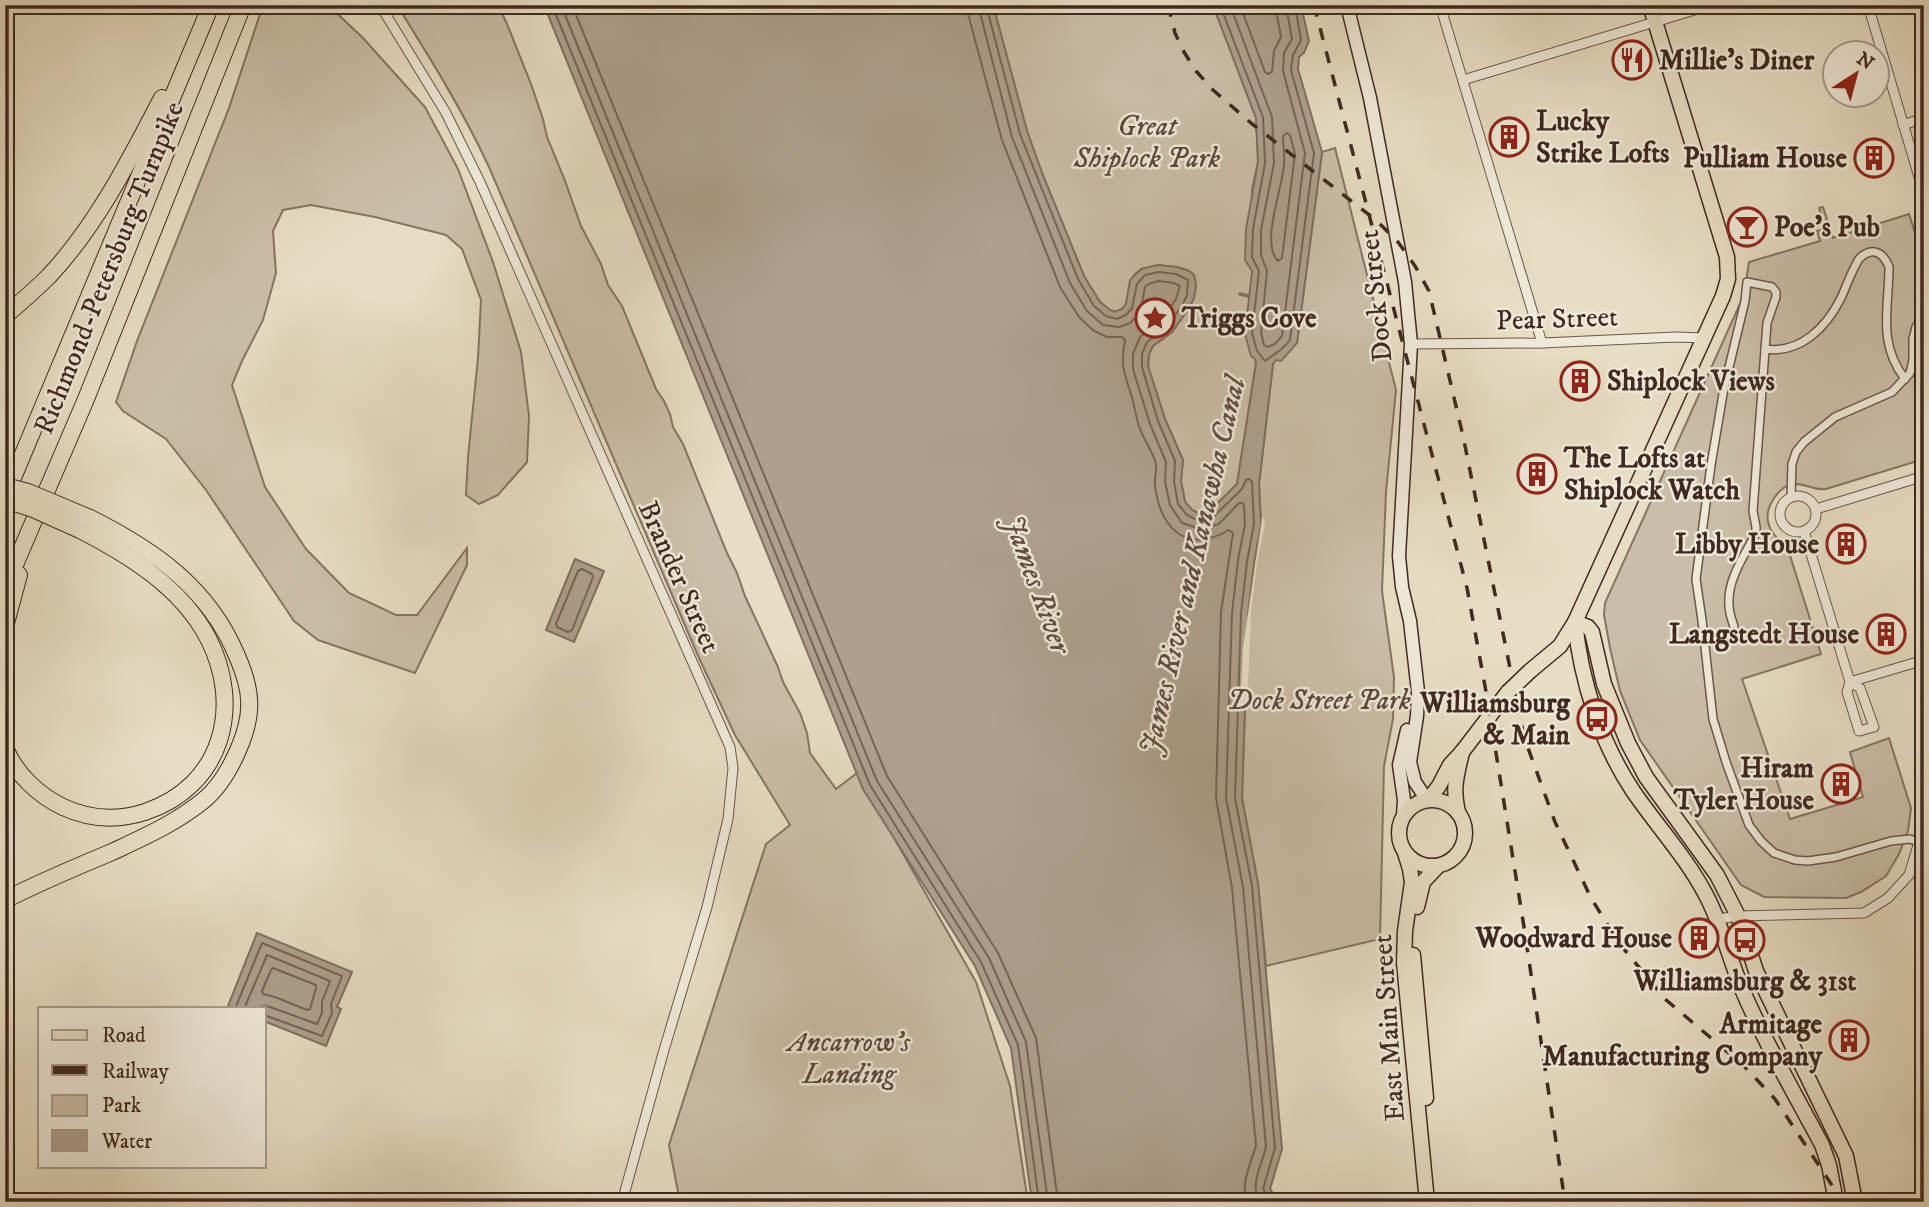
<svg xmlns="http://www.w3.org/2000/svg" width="1929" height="1207" viewBox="0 0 1929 1207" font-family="'IM FELL DW Pica',serif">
<rect width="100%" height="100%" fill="#e7ddc4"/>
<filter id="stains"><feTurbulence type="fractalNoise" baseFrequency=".00286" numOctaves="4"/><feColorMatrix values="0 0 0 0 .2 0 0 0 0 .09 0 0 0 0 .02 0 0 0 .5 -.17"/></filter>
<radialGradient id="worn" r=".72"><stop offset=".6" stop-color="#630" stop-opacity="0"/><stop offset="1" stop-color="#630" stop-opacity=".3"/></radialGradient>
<g fill="#cbbea8" stroke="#867464" stroke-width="2">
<polygon points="263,5 328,5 363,38 425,107 458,169 493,262 521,352 529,416 527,462 498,495 479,504 466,495 468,457 478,358 481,300 462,249 446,235 375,217 311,205 283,210 273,231 276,273 263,320 242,361 232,385 265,487 306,549 349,593 396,615 417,615 467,548 467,565 415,673 318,640 294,621 206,490 166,439 123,411 116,402 137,341 229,108"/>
<path d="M397 5H498L507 24 531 84 543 119 547 137 564 178 581 226 601 264 608 285 622 306 656 389 664 401 670 414 673 427 683 444 727 553 737 573 745 596 778 667 783 682 800 713 807 733 810 753 836 789 857 773 976 982 1010 1086 1028 1202H680L669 1145 766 844 790 825 735 735 699 658 489 167C463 111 430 58 397 5Z"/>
<polygon points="993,5 1213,5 1256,118 1258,162 1252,189 1252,271 1256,363 1237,484 1211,510 1200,514 1192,510 1185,502 1181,481 1183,460 1165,419 1148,366 1149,354 1153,346 1172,332 1189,308 1194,298 1196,286 1194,275 1189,271 1177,267 1158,265 1142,269 1134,275 1126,304 1122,309 1115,312 1110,310 1100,302 1084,276 1042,173 1027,131"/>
<polygon points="1335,148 1396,390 1386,492 1382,591 1394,677 1393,719 1384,766 1380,939 1266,966 1258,884 1242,798 1248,614 1254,563 1261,525 1259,484 1273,364 1276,360 1297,343 1322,152"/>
<path d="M1823 207 1833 238 1909 214 1924 261V459L1826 489C1813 491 1803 481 1789 485 1782 488 1777 493 1773 500 1761 518 1770 535 1787 546L1821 654 1742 679 1790 819 1863 797 1850 752 1889 738 1911 808 1908 831 1899 854 1886 876 1861 892 1846 898 1764 897 1741 885 1640 740 1620 691 1610 648 1604 615 1605 603 1744 295 1749 262 1820 241 1817 231 1825 229 1819 208Z"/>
</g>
<g fill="#aea08d" stroke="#827062" stroke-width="2">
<polygon points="544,5 993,5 1027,131 1042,173 1084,276 1100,302 1110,310 1115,312 1122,309 1126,304 1130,280 1141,269 1158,265 1177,267 1189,271 1194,275 1196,285 1194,298 1189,308 1172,332 1153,346 1149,354 1148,366 1165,419 1183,460 1181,481 1185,502 1192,510 1200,514 1211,510 1237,484 1256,363 1255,359 1251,356 1245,334 1252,271 1245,260 1246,229 1258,162 1256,118 1213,5 1301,5 1309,41 1304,53 1299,57 1298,69 1322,152 1297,343 1281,361 1276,360 1273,364 1259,484 1261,525 1254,563 1248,614 1242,798 1258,884 1282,1149 1270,1189 1275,1196 1321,1202 1032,1202 1011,1048 975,966 863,789"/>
<polygon points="575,559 604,571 574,642 546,630"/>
<polygon points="257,933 352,972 337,1007 341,1009 326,1046 264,1021 264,1009 235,1009 228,1006"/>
</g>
<polygon fill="#e7ddc4" points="1262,518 1264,518 1265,525 1257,563 1251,614 1247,708 1240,706 1243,647"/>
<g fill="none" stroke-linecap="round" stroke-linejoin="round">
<g stroke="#776457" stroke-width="2">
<polyline points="552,5 870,785 981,962 1018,1045 1039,1202"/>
<polyline points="561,5 877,781 989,958 1026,1042 1048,1202"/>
<polyline points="572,5 887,776 998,953 1036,1038 1058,1202"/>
<path d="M967 5 968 14 1002 140 1060 287 1079 317 1094 331 1107 337H1122L1125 340C1120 365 1124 373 1132 397 1135 408 1136 419 1140 429 1144 440 1153 452 1156 464 1157 471 1154 478 1155 485 1160 528 1186 555 1229 530L1233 533 1221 612 1216 798 1232 888 1256 1145C1251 1164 1240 1183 1247 1202"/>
<path d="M978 5 1012 137 1070 283 1087 311 1103 325 1119 327 1130 323 1136 317 1141 309 1145 287 1148 284 1159 281 1174 283 1180 286 1176 299 1160 322 1140 337 1133 354V369L1150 424 1166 462 1165 482 1170 505 1182 523 1201 529 1219 524 1239 503H1242L1244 505 1245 524 1238 560 1232 613 1226 798 1243 887 1266 1147C1262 1164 1249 1186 1260 1202"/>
<polyline points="986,5 1020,134 1078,279 1094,306 1106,316 1117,319 1126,315 1132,308 1137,284 1145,275 1159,272 1176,274 1188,280 1187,295 1183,304 1167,327 1147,342 1142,354 1142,367 1158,421 1175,461 1174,481 1178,504 1187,515 1197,520 1202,521 1213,517 1242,489 1246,480 1249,479 1252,482 1254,524 1247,562 1241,613 1235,798 1252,886 1275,1148 1263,1189 1272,1202"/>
<path d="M1220 5 1263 117 1265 163 1253 229 1252 257 1259 271 1252 333 1257 351 1265 361C1274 354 1283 350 1290 340L1314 153 1291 70 1293 55 1301 40 1295 5"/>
<polyline points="1230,5 1272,117 1274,163 1261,230 1261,255 1267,271 1261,332 1264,345 1267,347 1275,344 1282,336 1305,153 1283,71 1284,53 1292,39 1286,5"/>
<polyline points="1240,5 1265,72 1268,74 1272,72 1274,51 1281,37 1275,5"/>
<path d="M1287 133 1290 135 1295 154 1282 258 1278 261C1260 244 1283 187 1284 164 1285 155 1283 145 1283 136Z"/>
<polygon points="582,569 592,574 593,577 572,630 568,632 557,627 556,624 578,571"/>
<polygon points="273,968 316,985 316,988 310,1009 307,1010 275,997 263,994 262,991 271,970"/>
<polyline points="235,1009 262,943 342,976 331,1004 332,1013 322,1036 264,1015"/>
<polyline points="244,1009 267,955 330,981 322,1002 322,1013 317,1024 270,1007 263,1006 256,1009"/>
</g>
<polyline stroke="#827062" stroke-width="3.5" points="1240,294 1249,296"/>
<g stroke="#6a564a" stroke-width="10">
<g id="pedestrian">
<path d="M1765 349C1800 354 1826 328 1841 298 1847 285 1851 272 1859 259 1872 246 1883 252 1889 267 1889 308 1877 343 1905 379"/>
<polyline points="1791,497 1792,464 1796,452 1804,442 1835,417 1892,392 1910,373 1913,360 1913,339 1916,327 1924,315"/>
<path d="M1734 627C1732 620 1729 613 1729 605 1727 579 1745 555 1756 533V527L1753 511 1767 323 1776 297V292L1772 287 1747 282 1745 301 1724 388 1711 465 1696 579 1702 620 1713 719 1726 762 1749 825 1761 841 1774 853 1795 860 1808 861 1836 857 1891 841 1910 839 1919 842"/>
</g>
</g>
<g stroke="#6a564a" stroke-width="11">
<g id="minor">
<polyline points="380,5 446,113 480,182 730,747 733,768 728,819 707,907 664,1050 622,1202"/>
<polyline points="1440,5 1542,343"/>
<polyline points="1868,5 1924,194"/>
<polyline points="1463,80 1711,5"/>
<polyline points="1903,125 1924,118"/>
<polyline points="1411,344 1542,343 1676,337 1704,338"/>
<circle cx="1798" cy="514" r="18"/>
<polyline points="1816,509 1924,476"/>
<polyline points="1804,531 1850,682 1847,692 1859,731 1874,727 1860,688 1850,682"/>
<polyline points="1850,682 1924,660"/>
<polyline points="1718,919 1738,916 1864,913 1888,898 1909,875 1919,842 1924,837"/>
</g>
</g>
<g stroke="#402921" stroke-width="15">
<g id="secondary">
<polyline points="1347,5 1370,98 1405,282 1411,344 1399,556 1402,587 1410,621 1418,692 1417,716 1410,762 1415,782 1427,800"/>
<polyline points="1403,816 1404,800 1399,765 1407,730"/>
</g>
</g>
<g stroke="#402921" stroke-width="17">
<g id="primary">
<polyline points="1575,622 1588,627 1592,632 1604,684 1628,743 1646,777 1717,875 1738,916 1756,971 1846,1156 1855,1202"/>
<path d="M1575 622C1581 681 1600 741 1633 791 1657 826 1686 857 1706 895 1722 925 1729 958 1742 989 1765 1043 1795 1094 1822 1145L1829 1165 1836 1202"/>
<polyline points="1530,671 1560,646 1575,622 1723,296 1728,279 1727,257 1650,5"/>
<polyline points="1429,799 1439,786 1450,765 1462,752 1508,692"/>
<circle cx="1432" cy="833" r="33"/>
<path d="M1458 812C1452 788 1457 775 1462 752"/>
<polyline points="1405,853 1410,869 1412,882 1405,931 1404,963 1427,1202"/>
<polyline points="1417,907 1423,882 1438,866"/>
<polyline points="1413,955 1426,1098"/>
</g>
</g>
<g stroke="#402921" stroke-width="18">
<g id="motorway">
<path d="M5 316C20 303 35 290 49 276 97 225 130 159 162 98"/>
<polyline points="5,497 211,5"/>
<polyline points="5,588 86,399 243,5"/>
<polyline points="5,627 19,575"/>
<path d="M5 748C16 774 38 795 63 807 91 820 117 821 145 812 223 786 243 706 208 638 181 587 129 555 80 530"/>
<path d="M5 900C40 882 76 867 112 852 144 837 176 823 204 800 221 786 231 767 239 748 254 713 252 690 237 656 209 588 154 550 90 518"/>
</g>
</g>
<use href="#pedestrian" stroke="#efe9d9" stroke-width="7"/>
<use href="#minor" stroke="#efe9d9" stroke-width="9"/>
<use href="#secondary" stroke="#efe9d9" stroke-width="12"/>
<use href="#primary" stroke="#e7ddc4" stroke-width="14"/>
<use href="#motorway" stroke="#e7ddc4" stroke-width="16"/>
<g stroke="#402921" stroke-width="3.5" stroke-dasharray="12 12" stroke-linecap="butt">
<polyline points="1168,5 1175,33 1184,52 1196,71 1213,90 1251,123 1377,221 1398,242 1415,266 1429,291 1463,436 1524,737 1555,822 1591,898 1619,943 1665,999 1744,1066 1775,1099 1843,1202"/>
<polyline points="1314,5 1467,588 1487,697 1524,927 1565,1202"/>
</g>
<g stroke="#402921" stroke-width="17" stroke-linecap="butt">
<polyline id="primary-bridge" points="1508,692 1530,671"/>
</g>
<g stroke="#402921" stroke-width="18" stroke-linecap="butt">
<g id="motorway-bridge">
<polyline points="5,486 28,492 90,518"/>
<polyline points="5,500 33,509 80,530"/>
</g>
</g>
<use href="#primary-bridge" stroke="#e7ddc4" stroke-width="14"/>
<use href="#motorway-bridge" stroke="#e7ddc4" stroke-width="16"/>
</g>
<defs>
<g id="restaurant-ring" transform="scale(2.0125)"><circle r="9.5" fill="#efe9d9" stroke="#8f2418" stroke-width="1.5"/><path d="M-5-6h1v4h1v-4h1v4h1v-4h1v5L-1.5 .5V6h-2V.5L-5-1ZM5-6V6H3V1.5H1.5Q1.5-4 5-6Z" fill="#8f2418"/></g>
<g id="building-ring" transform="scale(2.0125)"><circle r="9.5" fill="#efe9d9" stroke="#8f2418" stroke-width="1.5"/><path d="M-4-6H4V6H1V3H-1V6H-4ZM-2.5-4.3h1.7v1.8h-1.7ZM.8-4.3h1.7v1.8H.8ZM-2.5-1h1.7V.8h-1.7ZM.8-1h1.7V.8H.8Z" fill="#8f2418"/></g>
<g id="bar-ring" transform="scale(2.0125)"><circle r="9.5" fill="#efe9d9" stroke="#8f2418" stroke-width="1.5"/><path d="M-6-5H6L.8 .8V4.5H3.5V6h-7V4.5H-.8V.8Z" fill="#8f2418"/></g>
<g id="sight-ring" transform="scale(2.0125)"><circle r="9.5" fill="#efe9d9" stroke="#8f2418" stroke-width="1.5"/><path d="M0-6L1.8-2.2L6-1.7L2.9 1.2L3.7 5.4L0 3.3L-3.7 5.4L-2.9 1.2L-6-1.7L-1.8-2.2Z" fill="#8f2418"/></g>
<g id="bus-ring" transform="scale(2.0125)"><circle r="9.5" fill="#efe9d9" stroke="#8f2418" stroke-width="1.5"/><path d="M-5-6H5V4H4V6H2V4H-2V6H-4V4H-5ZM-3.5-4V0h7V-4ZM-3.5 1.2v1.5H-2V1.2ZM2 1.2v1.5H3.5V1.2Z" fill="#8f2418"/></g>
</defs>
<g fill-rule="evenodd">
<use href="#restaurant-ring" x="1632" y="60"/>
<use href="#building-ring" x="1509" y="137"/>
<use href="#building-ring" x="1874" y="158"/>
<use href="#bar-ring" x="1747" y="227"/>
<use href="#sight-ring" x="1155" y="318"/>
<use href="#building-ring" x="1580" y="381"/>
<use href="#building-ring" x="1537" y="474"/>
<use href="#building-ring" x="1846" y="544"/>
<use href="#building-ring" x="1886" y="634"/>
<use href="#bus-ring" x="1597" y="719"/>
<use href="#building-ring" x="1841" y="784"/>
<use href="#building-ring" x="1699" y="938"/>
<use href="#bus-ring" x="1745" y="940"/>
<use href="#building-ring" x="1849" y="1040"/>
</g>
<g text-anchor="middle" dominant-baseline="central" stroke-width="5" stroke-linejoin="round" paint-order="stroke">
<g font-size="28" font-weight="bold" fill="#402921" stroke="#efe9d9" text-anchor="end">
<text x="1659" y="60" text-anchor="start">Millie's Diner</text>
<text x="1536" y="121" text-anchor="start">Lucky<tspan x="1536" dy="32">Strike Lofts</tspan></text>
<text x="1847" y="158">Pulliam House</text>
<text x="1774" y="227" text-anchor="start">Poe's Pub</text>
<text x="1182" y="318" text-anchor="start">Triggs Cove</text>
<text x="1607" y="381" text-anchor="start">Shiplock Views</text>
<text x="1564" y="458" text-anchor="start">The Lofts at<tspan x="1564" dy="32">Shiplock Watch</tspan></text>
<text x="1819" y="544">Libby House</text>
<text x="1859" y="634">Langstedt House</text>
<text x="1570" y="703">Williamsburg<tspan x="1570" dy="32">&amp; Main</tspan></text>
<text x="1814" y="768">Hiram<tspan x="1814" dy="32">Tyler House</tspan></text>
<text x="1672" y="938">Woodward House</text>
<text x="1745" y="981" text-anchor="middle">Williamsburg &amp; 31st</text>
<text x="1822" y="1024">Armitage<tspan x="1822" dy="32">Manufacturing Company</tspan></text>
</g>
<g font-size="28" font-style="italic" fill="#5c473c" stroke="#efe9d9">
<text x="1147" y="126">Great<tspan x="1147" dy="32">Shiplock Park</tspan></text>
<text x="1319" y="700">Dock Street Park</text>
<text x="849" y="1042">Ancarrow's<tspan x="849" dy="32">Landing</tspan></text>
</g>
<g font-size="28" fill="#402921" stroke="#efe9d9">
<text transform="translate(109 268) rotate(-68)">Richmond-Petersburg Turnpike</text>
<text transform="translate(1376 296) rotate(-96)">Dock Street</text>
<text transform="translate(1557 319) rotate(-2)">Pear Street</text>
<text transform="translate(679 577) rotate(66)">Brander Street</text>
<text transform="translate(1389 1028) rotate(-94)">East Main Street</text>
</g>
<g font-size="30" font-style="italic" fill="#614d41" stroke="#efe9d9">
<text transform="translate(1193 566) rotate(-77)">James River and Kanawha Canal</text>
<text transform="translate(1036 584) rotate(70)">James River</text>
</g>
</g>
<rect width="1929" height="1207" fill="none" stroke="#e7ddc4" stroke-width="28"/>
<rect x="7" y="7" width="1915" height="1193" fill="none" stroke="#402921" stroke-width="3.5"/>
<rect x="14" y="14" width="1901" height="1179" fill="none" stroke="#402921" stroke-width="2"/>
<rect x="38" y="1007" width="228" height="161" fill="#efe9d9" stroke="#a99c8f" stroke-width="2"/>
<rect x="52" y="1030" width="35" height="10" fill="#e7ddc4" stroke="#a99c8f" stroke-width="2"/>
<text x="102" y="1042" font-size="21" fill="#402921">Road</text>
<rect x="52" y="1065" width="35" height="10" fill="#402921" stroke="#a99c8f" stroke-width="2"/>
<text x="102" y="1078" font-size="21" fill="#402921">Railway</text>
<rect x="52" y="1095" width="35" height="21" fill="#cbbea8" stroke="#a99c8f" stroke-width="2"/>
<text x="102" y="1112" font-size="21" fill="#402921">Park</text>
<rect x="52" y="1130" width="35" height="21" fill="#aea08d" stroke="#a99c8f" stroke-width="2"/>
<text x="102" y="1148" font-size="21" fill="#402921">Water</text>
<g transform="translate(1856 74) rotate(36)"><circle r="33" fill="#efe9d9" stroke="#a99c8f" stroke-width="2"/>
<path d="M0-5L12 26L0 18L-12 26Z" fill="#8f2418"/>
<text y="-10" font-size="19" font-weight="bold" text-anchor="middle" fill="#402921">N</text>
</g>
<rect width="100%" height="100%" filter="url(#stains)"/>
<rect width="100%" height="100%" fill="url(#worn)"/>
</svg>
